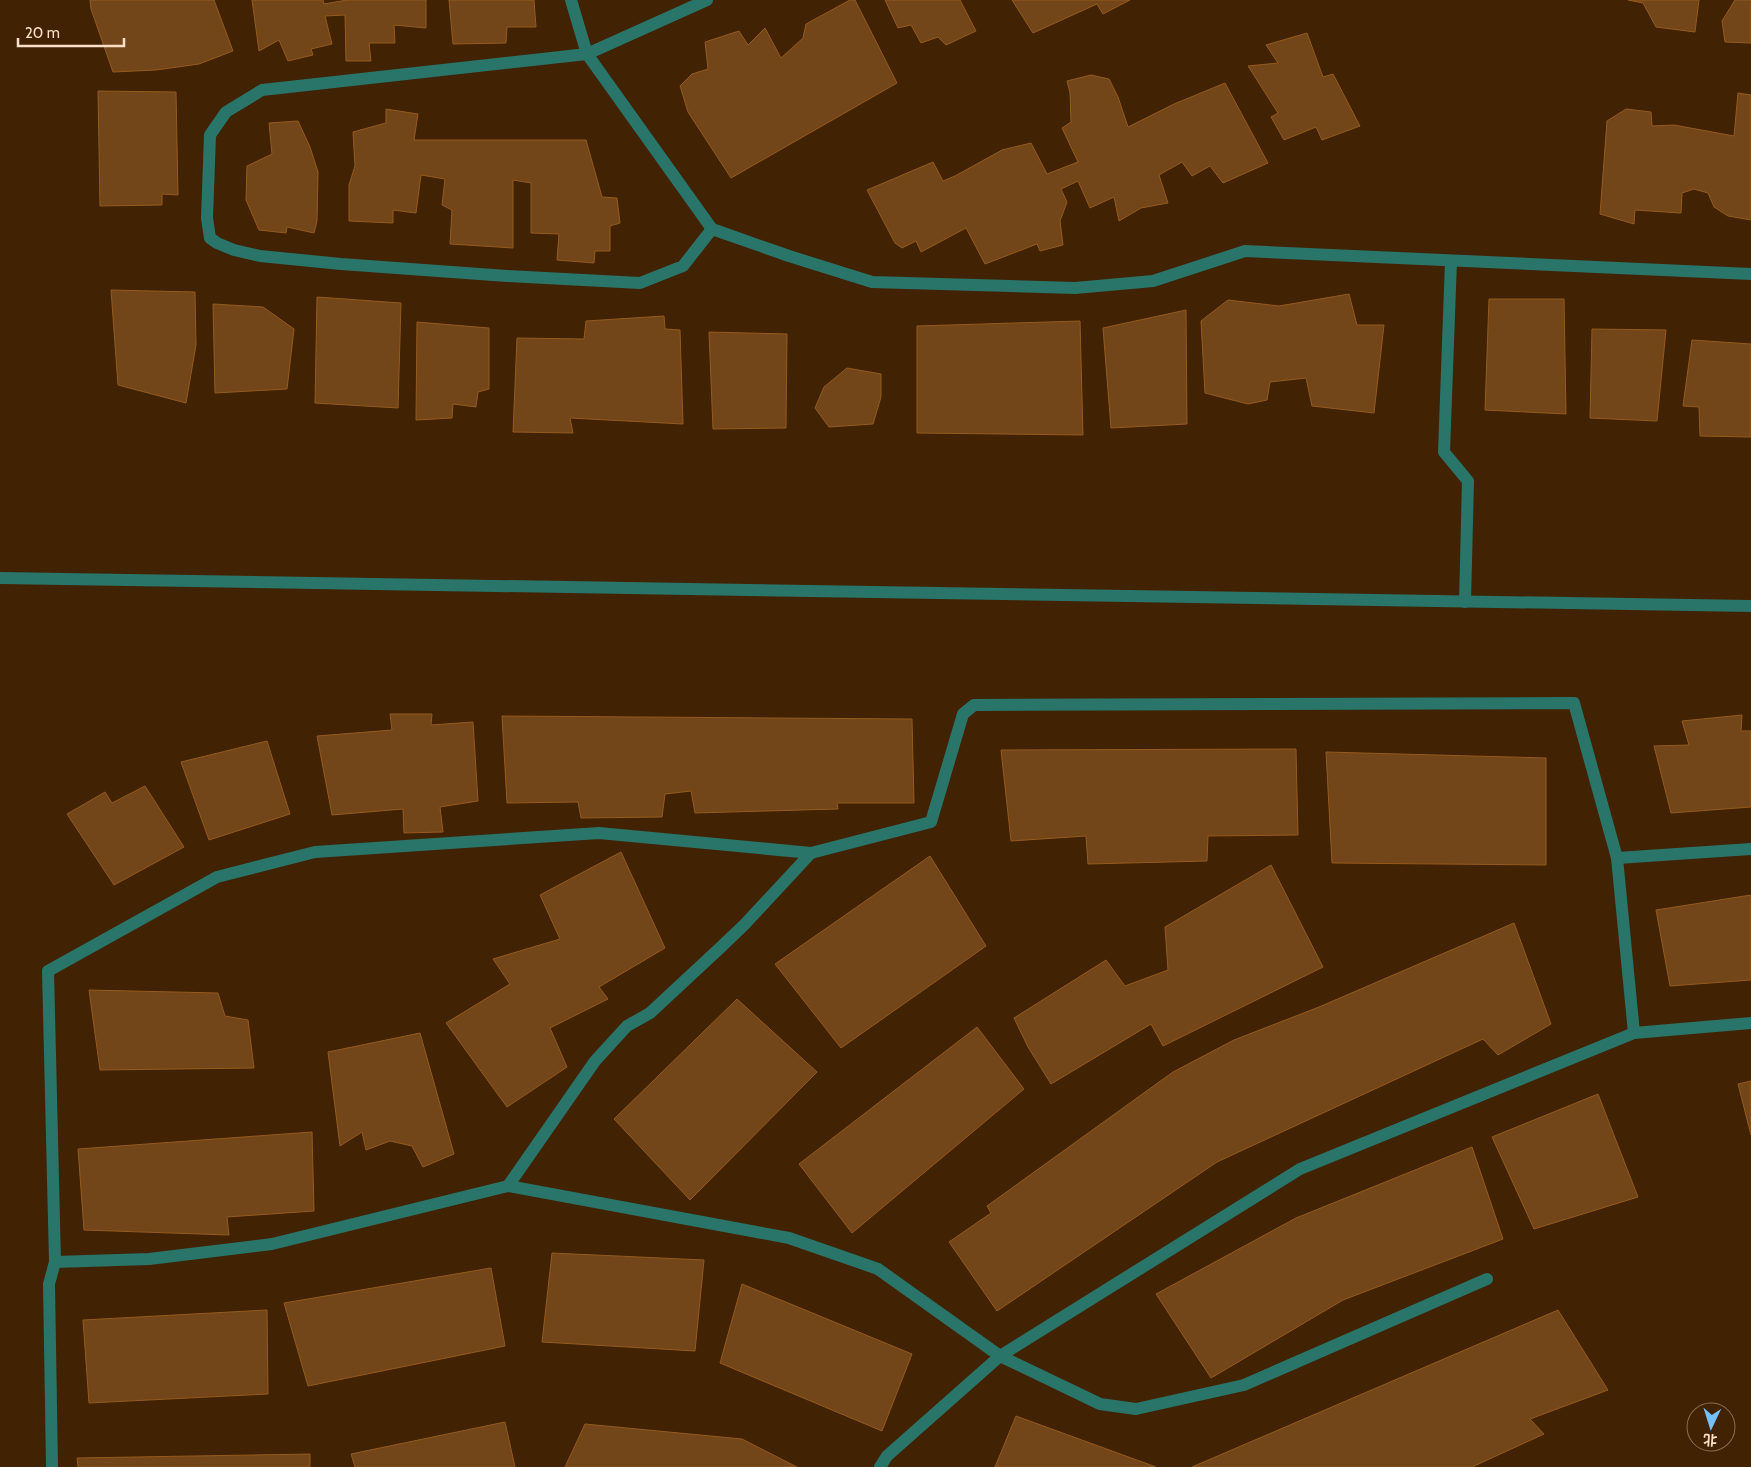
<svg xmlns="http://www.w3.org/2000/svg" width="1751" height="1467" viewBox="0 0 1751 1467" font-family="Cabin,'Noto Sans SC',sans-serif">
<rect width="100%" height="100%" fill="#412202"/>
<g fill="#734619" stroke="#965a1d">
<polygon points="90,0 214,0 233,51 199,64 156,70 113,72 91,9"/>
<polygon points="252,0 323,0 324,4 347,0 426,0 426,28 394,25 395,43 369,43 371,61 346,61 345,15 325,16 332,44 311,49 313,55 288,61 279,40 259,51"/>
<polygon points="449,0 534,0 536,27 507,27 506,43 453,44"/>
<polygon points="850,0 855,0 897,83 731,178 688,112 680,86 692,74 708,69 705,42 739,31 748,45 765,28 781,58 803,38 806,24"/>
<polygon points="885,0 960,0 976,31 946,45 938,37 921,43 911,25 898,28"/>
<polygon points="1012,0 1130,0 1103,14 1097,4 1033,33"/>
<polygon points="1628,0 1699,0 1695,32 1656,27 1643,3"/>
<polygon points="1735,0 1751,0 1751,43 1725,42 1722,21"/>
<polygon points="1307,33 1323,77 1333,74 1360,126 1322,140 1316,127 1284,140 1271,117 1278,113 1248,66 1278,63 1266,45"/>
<polygon points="1091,75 1109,79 1118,97 1128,127 1174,104 1225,83 1268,163 1223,183 1210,166 1192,176 1182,162 1159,175 1168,203 1141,208 1119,221 1114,197 1090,208 1078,181 1061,189 1067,202 1060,221 1063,245 1040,251 1037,244 985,264 966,228 921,252 916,241 902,248 895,243 867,190 933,162 943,181 955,176 1002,150 1031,143 1047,174 1078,162 1062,128 1071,122 1070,93 1067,81"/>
<polygon points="98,91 176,92 178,195 162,194 162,205 100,206"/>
<polygon points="1738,93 1751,95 1751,220 1728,216 1714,207 1708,193 1694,189 1682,193 1681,213 1635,210 1634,224 1600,214 1607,121 1626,109 1651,112 1652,126 1674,125 1734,136"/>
<polygon points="386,109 418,114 414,140 586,140 602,197 617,198 620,223 610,226 610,251 595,251 594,263 557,260 559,234 531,233 531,183 513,180 513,248 450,244 452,210 442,205 445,179 421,175 416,213 393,210 393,223 349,221 349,185 355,166 353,132 386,123"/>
<polygon points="298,121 310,147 318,172 317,221 314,233 287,227 286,233 259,230 246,200 247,166 272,154 269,123"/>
<polygon points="111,290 195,292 196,345 186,403 118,385"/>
<polygon points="1349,294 1357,325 1384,325 1374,413 1312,406 1306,378 1270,382 1267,400 1248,404 1205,393 1201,321 1228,300 1279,306"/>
<polygon points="317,297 401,303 398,408 315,403"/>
<polygon points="1489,299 1564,299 1566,414 1485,410"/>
<polygon points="213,304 263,307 294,329 287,389 215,393"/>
<polygon points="1186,310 1187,424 1111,428 1103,328"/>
<polygon points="664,316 665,329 680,330 683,424 570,418 573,433 513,432 517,338 584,339 586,321"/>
<polygon points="1080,321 1083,435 917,433 917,326"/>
<polygon points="417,322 489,328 489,389 478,392 476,407 453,404 452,418 416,420"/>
<polygon points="1592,329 1666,330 1657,421 1590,418"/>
<polygon points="709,332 787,334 786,428 713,429"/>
<polygon points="1692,340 1751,344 1751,437 1700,436 1699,407 1683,406"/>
<polygon points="847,368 881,374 881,397 873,424 829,427 815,408 824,387"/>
<polygon points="390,714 432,714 431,725 473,722 478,801 440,807 443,832 404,833 403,809 332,815 317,736 392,730"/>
<polygon points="1742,715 1741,731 1751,731 1751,807 1671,813 1654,746 1689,745 1682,721"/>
<polygon points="502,716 912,719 914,803 837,803 838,809 695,813 691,791 665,794 662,817 581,818 578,802 507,803"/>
<polygon points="267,741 290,814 209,840 181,762"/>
<polygon points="1296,749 1298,835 1208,836 1207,861 1088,864 1086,836 1011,841 1001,750"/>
<polygon points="1326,752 1546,758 1546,865 1332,863"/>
<polygon points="145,786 184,847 114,885 67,814 105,792 112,803"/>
<polygon points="621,852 665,948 599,987 608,999 550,1028 567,1067 507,1107 446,1023 510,984 493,959 560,939 540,895"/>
<polygon points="930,856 986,946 841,1048 775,964"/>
<polygon points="1271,865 1323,967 1163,1046 1151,1024 1051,1084 1028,1047 1014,1018 1106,960 1125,986 1168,970 1165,927"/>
<polygon points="1751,895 1751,980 1670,986 1656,910"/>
<polygon points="1514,923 1551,1024 1498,1055 1483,1039 1217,1162 997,1311 949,1242 991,1213 987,1206 1173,1072 1234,1040 1319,1007"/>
<polygon points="89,990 218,993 225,1016 248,1020 254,1068 100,1070"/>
<polygon points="737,999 817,1072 690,1200 614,1119"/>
<polygon points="977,1027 1024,1089 852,1233 799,1164"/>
<polygon points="420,1033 454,1154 423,1167 412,1146 390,1141 366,1150 362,1132 340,1146 328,1052"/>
<polygon points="1751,1081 1751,1135 1738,1084"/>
<polygon points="1598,1094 1638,1197 1534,1229 1492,1137"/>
<polygon points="312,1132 314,1211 227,1217 229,1235 84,1230 78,1149"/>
<polygon points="1472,1147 1503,1239 1343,1300 1211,1378 1156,1294 1296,1218"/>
<polygon points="552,1253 704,1260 695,1351 542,1342"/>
<polygon points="491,1268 505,1346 308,1386 284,1303"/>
<polygon points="742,1284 912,1354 882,1431 720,1363"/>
<polygon points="267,1310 268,1394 89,1403 83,1320"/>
<polygon points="1558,1310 1608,1390 1530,1419 1544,1434 1472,1467 1192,1467"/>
<polygon points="1016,1416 1156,1467 995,1467"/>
<polygon points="505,1422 515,1467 355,1467 351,1454"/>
<polygon points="585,1424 742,1439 797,1467 565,1467"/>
<polygon points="310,1454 310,1467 78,1467 77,1458"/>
</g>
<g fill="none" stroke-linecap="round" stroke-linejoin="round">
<g stroke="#297569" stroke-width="12">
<polyline points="571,0 587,54 712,229 789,256 872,282 1075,288 1153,281 1245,251 1751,274"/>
<polyline points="707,0 587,54 262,90 226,112 210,135 207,218 210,238 217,243 234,250 260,256 341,264 507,276 640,283 683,266 712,229"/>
<polyline points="1451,261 1444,452 1468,481 1465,602"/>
<polyline points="0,578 1751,606"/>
<polyline points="1617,858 1751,849"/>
<polyline points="508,1186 595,1061 627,1026 650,1013 721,947 745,924 811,853"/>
<polyline points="55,1262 149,1259 272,1244 508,1186 789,1238 878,1269 1000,1356 1100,1404 1136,1409 1244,1385 1487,1279"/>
<polyline points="52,1467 49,1284 55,1262 48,971 217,877 315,852 599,833 811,853 931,822 963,714 974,705 1574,703 1617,858 1634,1033"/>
<polyline points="880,1467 887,1456 1000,1356 1300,1169 1634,1033 1751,1023"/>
</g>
</g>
<g transform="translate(1711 1427) rotate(184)"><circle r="24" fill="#412202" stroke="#8b6e51"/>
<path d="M0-4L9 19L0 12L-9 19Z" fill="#75c0f6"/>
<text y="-8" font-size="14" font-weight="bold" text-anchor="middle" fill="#fadfc8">北</text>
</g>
<path d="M18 38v8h106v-8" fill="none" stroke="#fadfc8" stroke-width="2.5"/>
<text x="25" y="38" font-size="15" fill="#fadfc8" stroke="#412202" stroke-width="4" paint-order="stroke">20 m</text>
</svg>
